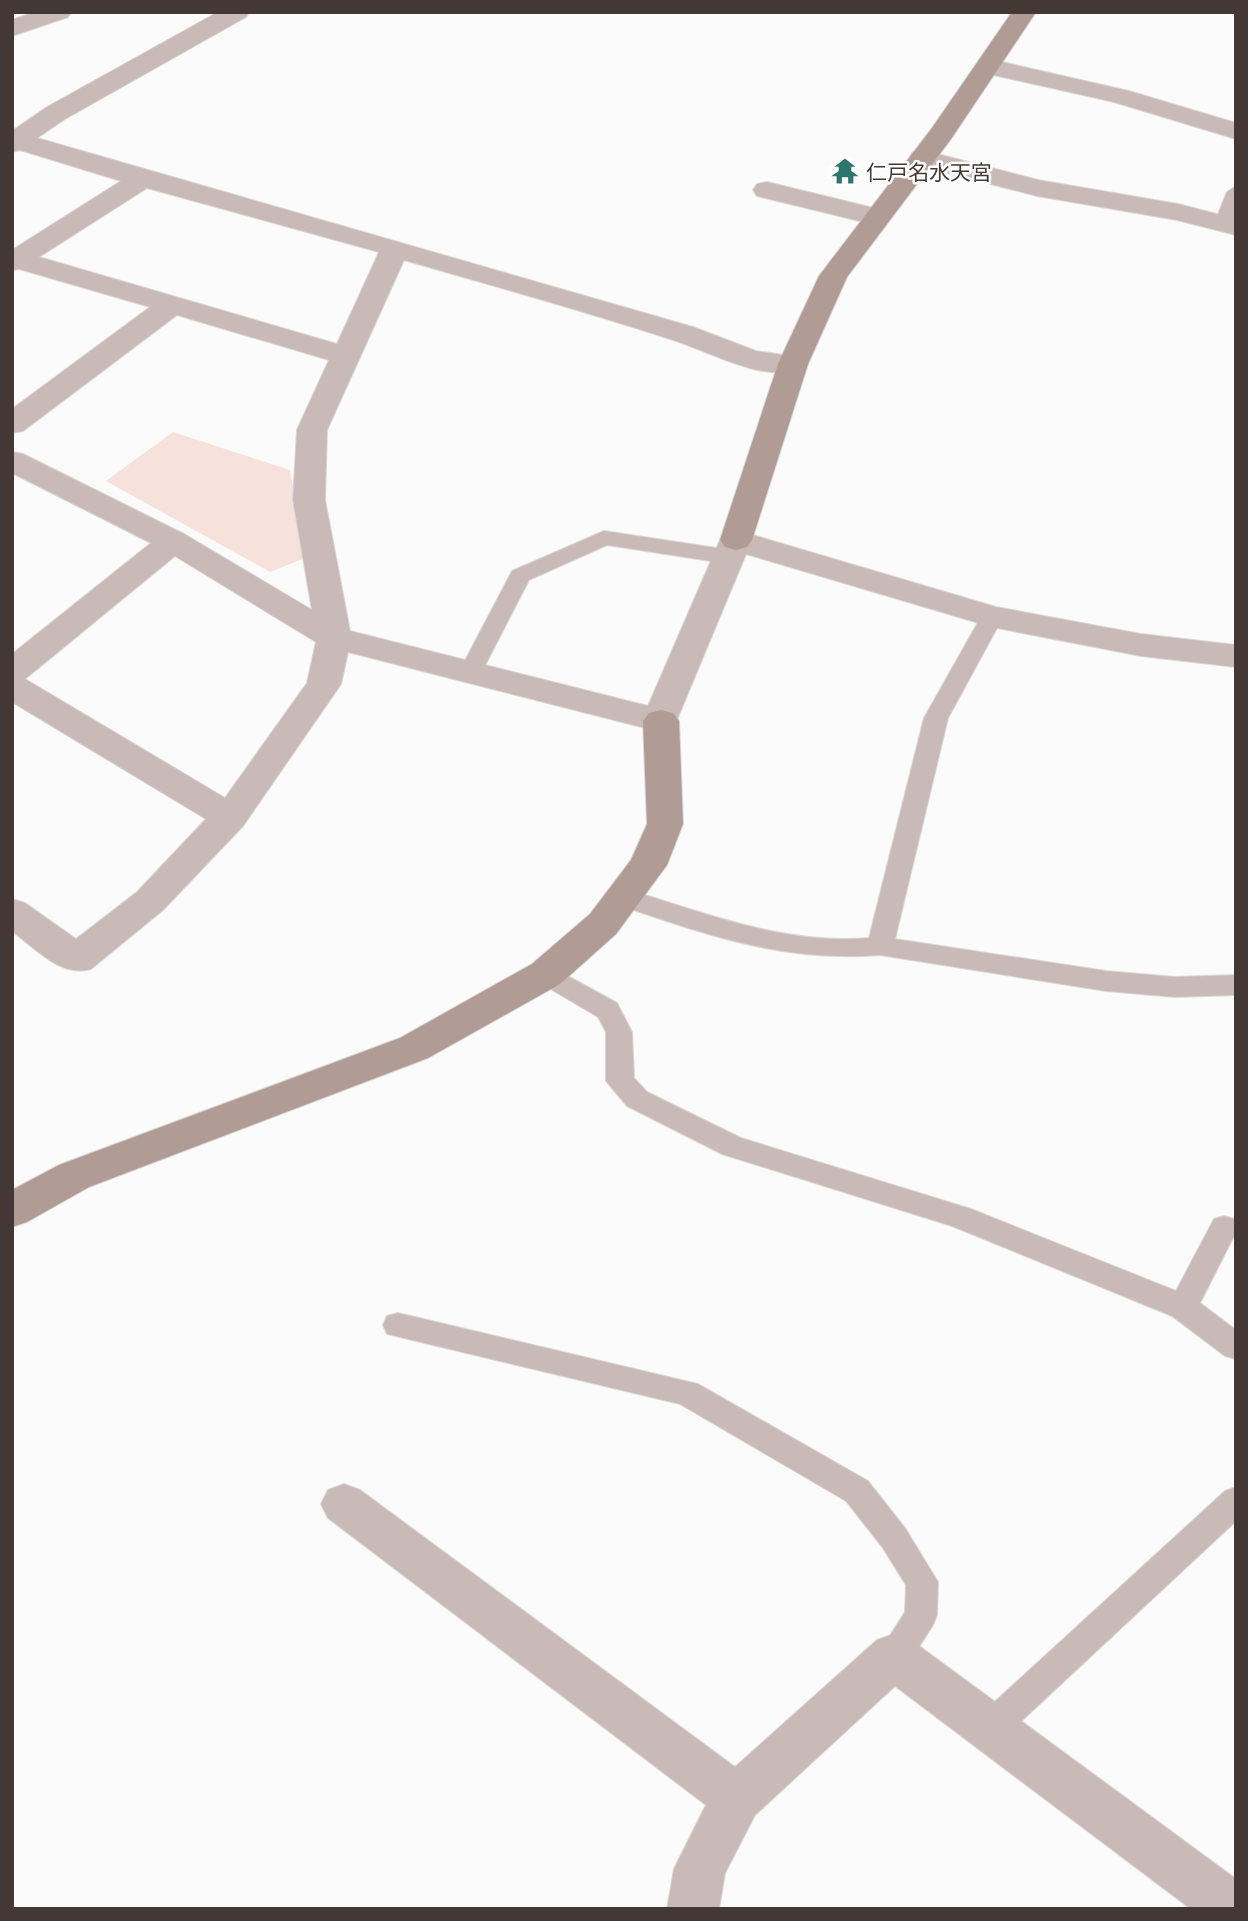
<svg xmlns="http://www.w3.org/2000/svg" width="1248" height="1921" viewBox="0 0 1248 1921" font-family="Lato,'Noto Sans JP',sans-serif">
<rect width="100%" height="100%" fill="#fbfbfb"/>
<polygon fill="#f6e1db" points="173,432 290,470 305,558 270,572 106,481"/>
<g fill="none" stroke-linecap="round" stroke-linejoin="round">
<g stroke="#dad8d7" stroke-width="2">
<g id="lane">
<path d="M1236 186C1236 201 1238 215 1230 228H1216L1214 224 1227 192Z"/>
<polygon points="604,531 730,550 738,552 741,557 738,562 730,564 607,545 529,580 478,679 470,682 462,679 458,674 512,571"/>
<path d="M992 610 1000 612 1003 617 948 718 895 939 1106 971 1175 977 1236 975V995L1175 997 1106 991 880 955C784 963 705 934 616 904L612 898 616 892 625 889C707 913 782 945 869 938L924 718 981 617 984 612Z"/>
<polygon points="546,964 617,1003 632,1032 634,1078 647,1092 741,1138 971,1209 1176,1291 1214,1219 1224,1216 1234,1219 1236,1232 1200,1303 1236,1330 1236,1359 1225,1356 1172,1316 952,1226 722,1154 627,1106 606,1081 606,1032 598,1017 537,981 533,974 537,967"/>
<polygon points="398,1313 698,1384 868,1481 905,1528 938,1582 937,1615 933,1625 906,1667 894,1671 882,1667 877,1656 905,1612 906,1585 883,1548 846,1501 680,1404 387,1334 383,1325 387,1316"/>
<polygon points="1236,1487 1236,1521 1001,1740 989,1745 977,1740 972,1729 977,1718 1225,1491"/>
</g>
</g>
<g stroke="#dad8d7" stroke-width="2">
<g id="street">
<polygon points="35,12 71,12 68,17 12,36 12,20"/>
<path d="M218 12H249L246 17 65 119 37 138 693 327 756 351 804 358 808 364 804 370C759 382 712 352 670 339 582 310 493 286 404 260L327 430 325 500 350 631 648 706 720 540 725 533 736 530 996 607 1141 634 1236 645V667L1141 656 992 627 746 554 673 729 661 732 348 652 341 684 243 826 163 910 91 969C61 978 35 948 12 931V899L25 903 76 939 137 892 206 819 12 702V654L151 543 12 473V452L23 454 184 534 312 610 293 500 297 430 329 360 177 315 23 431 12 433V409L150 307 19 269 12 270V250L121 181 20 150 12 152V131L47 107ZM147 188 379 252 337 344 39 257ZM175 556 316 642 307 683 225 798 25 679Z"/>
<polygon points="989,59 1129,91 1236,123 1236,139 1114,102 980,72 976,67 980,62"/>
<polygon points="922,150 1038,180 1178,204 1236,219 1236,235 1177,220 1037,196 913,164 909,158 913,152"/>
<polygon points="767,182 886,211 890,217 886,223 876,225 757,196 753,190 757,184"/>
<polygon points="344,1484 360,1490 735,1767 877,1640 894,1634 911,1640 1236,1879 1236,1909 1191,1909 895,1686 755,1815 725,1873 719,1909 667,1909 674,1869 706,1805 328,1518 321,1504 328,1490"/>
</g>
</g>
<g stroke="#dad8d7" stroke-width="2">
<g id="secondary">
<polygon points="1012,12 1036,12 951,139 847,277 808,364 752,540 747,547 736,550 725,547 720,540 778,364 819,276 932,128"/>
<polygon points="661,710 673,713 679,721 683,824 667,865 616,934 560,984 428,1058 89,1187 27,1222 12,1227 12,1190 59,1165 400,1038 532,964 590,914 631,860 647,824 643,721 649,713"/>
</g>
</g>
<use href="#lane" fill="#c9bab7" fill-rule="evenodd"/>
<use href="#street" fill="#c9bab7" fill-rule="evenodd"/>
<use href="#secondary" fill="#b09b95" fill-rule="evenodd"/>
</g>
<defs>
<g id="temple-bare" transform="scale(2.1)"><path d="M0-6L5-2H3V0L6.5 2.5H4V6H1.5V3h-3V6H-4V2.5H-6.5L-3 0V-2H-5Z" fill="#2d756f" stroke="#fff" stroke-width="2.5" paint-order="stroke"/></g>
</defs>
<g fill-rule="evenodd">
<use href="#temple-bare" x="845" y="171"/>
</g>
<g text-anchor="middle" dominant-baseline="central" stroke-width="5" stroke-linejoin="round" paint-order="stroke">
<g font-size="21" fill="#443834" stroke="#fff" text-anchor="start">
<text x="866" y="171">仁戸名水天宮</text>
</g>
</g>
<rect width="1248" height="1921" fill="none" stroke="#443834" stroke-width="28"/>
</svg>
